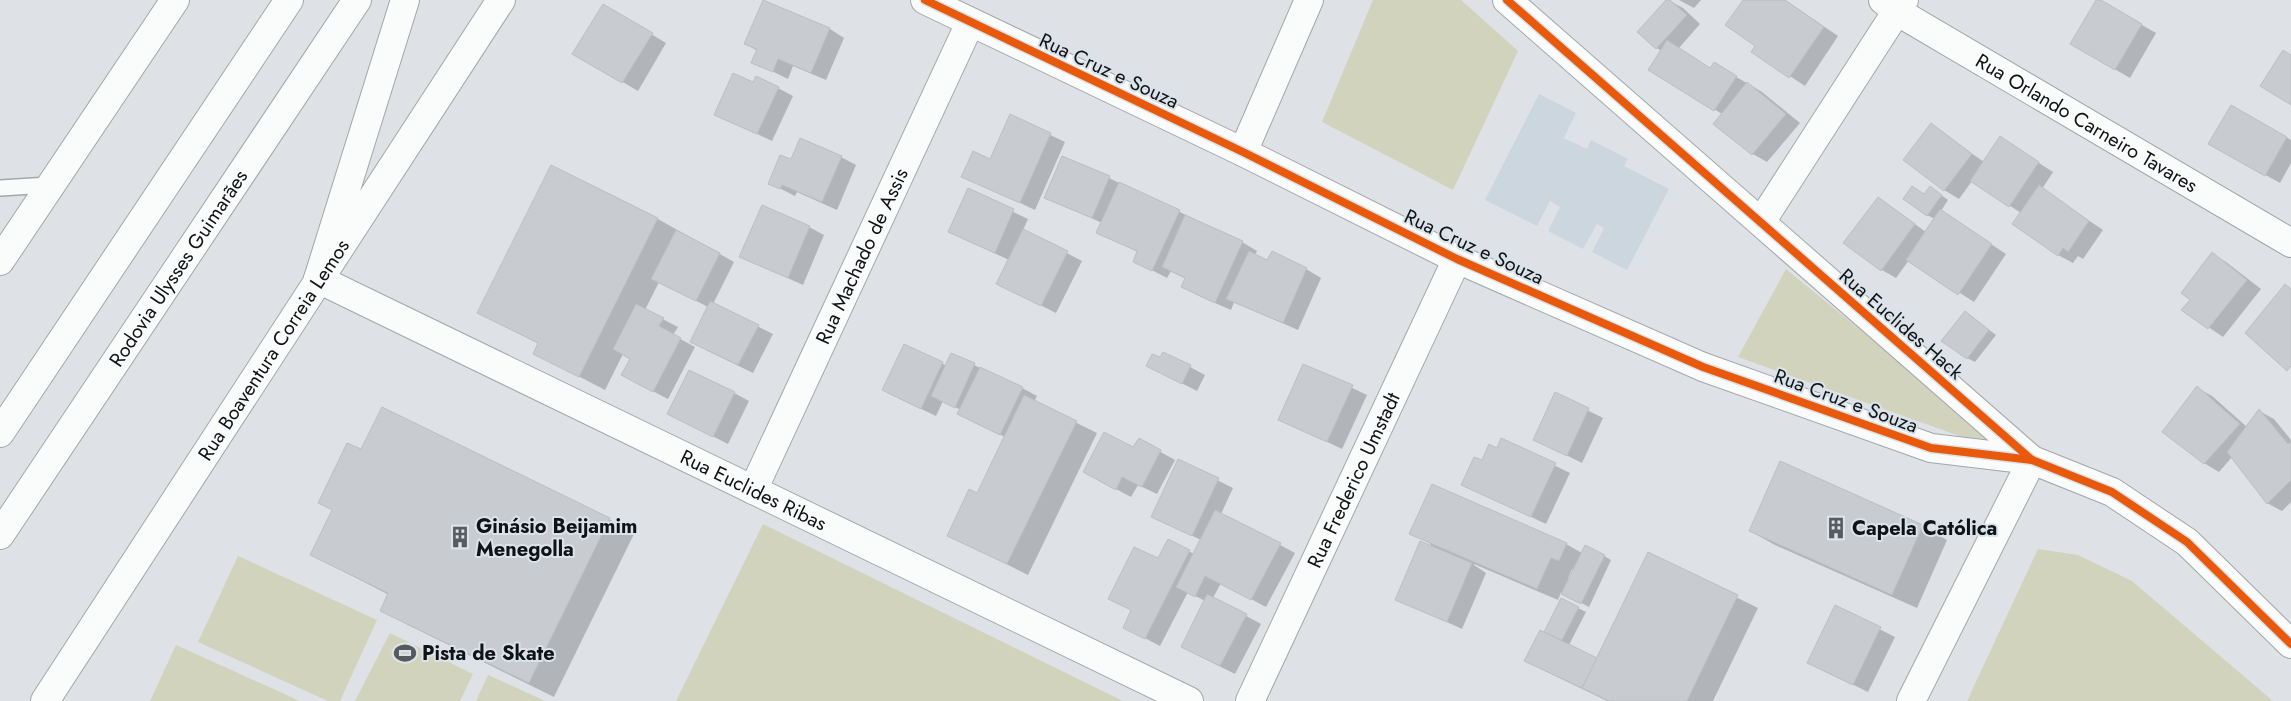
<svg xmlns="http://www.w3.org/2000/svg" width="2291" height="701" viewBox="0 0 2291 701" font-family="Jost,sans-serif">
<rect width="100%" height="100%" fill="#dee2e6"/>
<polygon fill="#ccd6df" points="1539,94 1576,113 1564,138 1587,149 1591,140 1628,159 1624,166 1669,189 1627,270 1592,252 1604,228 1597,224 1583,249 1548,231 1560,207 1550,201 1537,226 1485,200"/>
<g fill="#d2d3bc">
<polygon points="1373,0 1461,0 1518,51 1453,190 1322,122"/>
<polygon points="1786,269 2013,455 1738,357"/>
<polygon points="763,524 1123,701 676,701"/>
<polygon points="2038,549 2078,555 2132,581 2273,701 1967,701"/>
<polygon points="238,556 377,620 340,701 328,701 198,642"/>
<polygon points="390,633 473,674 460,701 355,701"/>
<polygon points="176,645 300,701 150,701"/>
<polygon points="488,675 545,701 476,701"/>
</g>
<g fill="#0003" fill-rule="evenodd">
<polygon points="1668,0 1683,8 1700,24 1679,48 1711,69 1714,64 1762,92 1800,123 1767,162 1753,154 1722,114 1649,69 1661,51 1657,48"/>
<polygon points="1679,0 1701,0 1694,8"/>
<polygon points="1744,0 1785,0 1838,36 1805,86 1753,52 1757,46"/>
<polygon points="2098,0 2156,33 2130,78 2072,44"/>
<polygon points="764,1 830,29 844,38 826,80 793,66 788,79 753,62 758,51 745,44"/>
<polygon points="603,5 666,43 638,91 574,53"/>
<polygon points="754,83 778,88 793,96 772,141 716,114"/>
<polygon points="2231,106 2291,140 2291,163 2280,183 2210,144"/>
<polygon points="1011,116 1065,142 1035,210 963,176 990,160"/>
<polygon points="1931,125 1984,162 2000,138 2053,172 2042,189 2103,230 2083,259 2078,256 2073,263 2058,255 2021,213 1972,181 1959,199 1944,190"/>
<polygon points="841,157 856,165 837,210 797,192 795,196 769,183 792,161"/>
<polygon points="551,166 658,219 734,262 713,304 773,334 753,373 706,350 708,307 659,282 645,310 678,327 673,335 695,347 668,399 637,383 631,359 623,354 605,390 534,353 539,344 479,312"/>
<polygon points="1109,178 1242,242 1257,251 1255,255 1268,262 1306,269 1321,278 1298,330 1234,302 1231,310 1197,295 1182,287 1186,279 1171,271 1167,278 1134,261 1138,252 1098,232 1102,223 1046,197"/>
<polygon points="968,190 1028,219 1023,230 1082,261 1056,313 997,283 1009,260 949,232"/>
<polygon points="1937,192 1948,200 1941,211 2006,254 1974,302 1909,260 1896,278 1882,270 1878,198 1926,232 1935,219 1927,215 1925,195"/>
<polygon points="809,227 824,235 803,285 741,257"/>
<polygon points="2212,254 2226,262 2261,289 2223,337 2183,310 2191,300"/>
<polygon points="1966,313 1996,335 1975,362 1967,358"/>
<polygon points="942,363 946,366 974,365 1022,388 1037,396 1034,402 1097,433 1028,575 949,535 978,494 1005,437 973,422 959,414 961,410 943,401 936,416 898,398"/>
<polygon points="1304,365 1367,395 1342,449 1279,419"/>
<polygon points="1148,366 1190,367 1205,375 1197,391"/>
<polygon points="2197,388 2212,396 2247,427 2259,411 2274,419 2291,440 2291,502 2282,511 2267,503 2232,457 2219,472 2204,463"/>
<polygon points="734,393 749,401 728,444 669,414"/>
<polygon points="1555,394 1603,418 1582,463 1534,439"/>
<polygon points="1139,440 1175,460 1157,494 1138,485 1131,497 1099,480 1134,449"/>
<polygon points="1502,440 1570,473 1546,524 1463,484 1498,449"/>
<polygon points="1179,461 1233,488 1221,514 1295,553 1266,607 1221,583 1213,598 1261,624 1235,674 1197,655 1205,601 1188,592 1160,646 1139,635 1159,560 1168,540 1194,554 1201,540 1153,517"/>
<polygon points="609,519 634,534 554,697 406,624 381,610 389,595 312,555"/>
<polygon points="1922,526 1947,540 1917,608 1775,545 1750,531"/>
<path d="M1411 533 1566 544 1582 553 1604 556 1611 560 1589 607 1561 592 1558 600 1474 564V565L1486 573 1462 629 1397 599 1431 544ZM1572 569 1574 570 1570 579 1568 578Z"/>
<polygon points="1649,554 1758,608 1713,701 1607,701 1541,669 1551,634 1578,608 1586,612 1569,645 1598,659"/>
<polygon points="1836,607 1895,637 1868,692 1809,663"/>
</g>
<g fill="#c8cbcf" stroke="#bcbfc2">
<polygon points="763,0 830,28 811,73 778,59 773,72 751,63 757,49 744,44"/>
<polygon points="1666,0 1670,0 1687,15 1656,49 1637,32"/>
<polygon points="1743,0 1785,0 1824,27 1789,78 1751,52 1755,46 1725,25"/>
<polygon points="2096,0 2101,0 2142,24 2115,70 2070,44"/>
<polygon points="603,4 653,33 622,83 572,54"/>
<polygon points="1667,40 1710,68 1714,62 1737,76 1714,111 1648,70"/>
<polygon points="2283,50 2291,55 2291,105 2260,86"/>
<polygon points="733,73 753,82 756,76 779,87 757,134 714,115"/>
<polygon points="1747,82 1786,114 1752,155 1713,124"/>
<polygon points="2231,105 2287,137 2265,176 2208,144"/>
<polygon points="1010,114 1051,133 1020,203 961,177 973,151 990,159"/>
<polygon points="1931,123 1972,154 1944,191 1903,160"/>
<polygon points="2000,136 2039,162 2009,207 1970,181"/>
<polygon points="800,138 842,156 822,202 782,185 780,189 768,184 780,155 791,159"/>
<polygon points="1062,156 1110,176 1092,218 1044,198"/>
<polygon points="551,165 658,218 579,377 533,354 538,343 477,313"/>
<polygon points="1119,182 1180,210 1152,271 1133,262 1137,251 1096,233"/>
<polygon points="2039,185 2089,221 2068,252 2063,248 2058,256 2012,224"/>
<polygon points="1912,186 1924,194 1930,186 1942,195 1927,216 1903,199"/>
<polygon points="968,188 1014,209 995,253 948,232"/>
<polygon points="1878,197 1915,224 1881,271 1843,243"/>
<polygon points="762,205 810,226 788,278 739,257"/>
<polygon points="1940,209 1992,244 1958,295 1906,260"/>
<polygon points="1185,215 1243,241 1215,303 1181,287 1185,278 1162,267"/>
<polygon points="1023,229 1068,251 1041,306 996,284"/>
<polygon points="676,230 720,253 696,301 651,279"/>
<polygon points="1249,251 1267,260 1272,251 1307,268 1283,323 1226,299"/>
<polygon points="2212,252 2247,280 2208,329 2181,310 2190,300 2181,293"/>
<polygon points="2285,284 2291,289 2291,366 2287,371 2245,333"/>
<polygon points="710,301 759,325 738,365 690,342"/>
<polygon points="636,304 664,318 659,326 681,338 653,392 621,375 630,359 613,349"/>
<polygon points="1965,311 1989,330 1967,359 1941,341"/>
<polygon points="904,344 943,362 921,409 882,390"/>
<polygon points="1163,352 1191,365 1182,384 1146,366 1152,354 1160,357"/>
<polygon points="951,353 975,363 955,408 931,396"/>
<polygon points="1303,364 1353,385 1327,442 1278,420"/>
<polygon points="980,367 1023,387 1000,435 957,414"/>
<polygon points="689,370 735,392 713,437 667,414"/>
<polygon points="2197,386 2240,424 2204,464 2162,432"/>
<polygon points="1555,392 1589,408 1567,456 1533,440"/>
<polygon points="1024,395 1077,421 1007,564 947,536 969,489 977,493"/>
<polygon points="382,407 610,518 529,683 380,611 388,593 310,555 332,510 318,503 347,443 361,449"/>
<polygon points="2259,409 2288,444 2291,442 2291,480 2267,504 2227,452"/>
<polygon points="1104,432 1133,447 1139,438 1161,450 1142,487 1122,477 1116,490 1083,472"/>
<polygon points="1501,438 1556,463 1531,517 1461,485 1474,457 1482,460 1489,444 1497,448"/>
<polygon points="1178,459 1219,478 1192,536 1151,517"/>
<polygon points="1780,461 1923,525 1892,595 1749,531"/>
<polygon points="1432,484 1567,543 1559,561 1551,558 1537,589 1409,534"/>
<polygon points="1215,510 1281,543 1251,600 1205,576 1195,597 1176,587"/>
<polygon points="1168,539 1190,550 1145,639 1123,628 1131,610 1108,599 1134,547 1158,558"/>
<polygon points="1420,541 1472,563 1447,622 1395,600"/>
<polygon points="1585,545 1605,555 1581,604 1561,594"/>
<polygon points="1648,552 1738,595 1687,701 1609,701 1582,688"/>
<polygon points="1207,594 1247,614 1220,666 1181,647"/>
<polygon points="1561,598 1579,607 1562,640 1544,632"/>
<polygon points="1835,605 1881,627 1853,685 1807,663"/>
<polygon points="1540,630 1597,658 1582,688 1524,661"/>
</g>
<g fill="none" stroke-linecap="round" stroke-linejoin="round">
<g stroke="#a3a7aa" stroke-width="18">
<polyline id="lane" points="0,188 49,185"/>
</g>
<g stroke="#a3a7aa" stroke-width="30">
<g id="street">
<polyline points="1507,0 2032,460 1911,701"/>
<path id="s1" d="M1883 0 1898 12 2291 243"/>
<polyline points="1243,152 1309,0"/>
<polyline points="1761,222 1904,0"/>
<path id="s2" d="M318 279 1189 701"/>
<path id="s3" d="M753 490 970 23"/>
<path id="s4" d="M1250 701 1457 259"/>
</g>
</g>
<g stroke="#a3a7aa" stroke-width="30">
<g id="secondary">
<polyline points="925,0 1243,152 1457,259 1703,367 1931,448 2032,460 2112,492 2187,542 2291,644"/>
<polyline points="0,261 175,0"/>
<path id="s5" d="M45 701 501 0"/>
</g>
</g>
<g stroke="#a3a7aa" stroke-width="30">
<g id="highway">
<polyline points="318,279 405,0"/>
<polyline points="0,433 289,0"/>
<path id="s6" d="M0 535 357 0"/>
</g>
</g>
<use href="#lane" stroke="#fafbfb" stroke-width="15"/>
<use href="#street" stroke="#fafbfb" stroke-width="28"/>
<use href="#secondary" stroke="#fafbfb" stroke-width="28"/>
<use href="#highway" stroke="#fafbfb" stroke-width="28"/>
<g stroke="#dae3ea" stroke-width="11">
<g id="cycleway">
<polyline points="925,0 1243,152 1457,259 1703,367 1931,448 2032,460"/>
<polyline points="1507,0 2032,460 2112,492 2187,542 2291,644"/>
</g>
</g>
<use href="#cycleway" stroke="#e8590c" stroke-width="8"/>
</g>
<defs>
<g id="building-bare" transform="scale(1.725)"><path d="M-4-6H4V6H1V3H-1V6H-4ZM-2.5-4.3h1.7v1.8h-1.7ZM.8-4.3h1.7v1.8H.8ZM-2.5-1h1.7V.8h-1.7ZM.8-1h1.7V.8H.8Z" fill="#575b5e" stroke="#dae3ea" stroke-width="2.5" paint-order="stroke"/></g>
<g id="stadium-bare" transform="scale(1.725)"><path d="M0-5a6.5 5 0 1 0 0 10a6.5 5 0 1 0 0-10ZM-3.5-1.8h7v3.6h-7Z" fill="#575b5e" stroke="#dae3ea" stroke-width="2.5" paint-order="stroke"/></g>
</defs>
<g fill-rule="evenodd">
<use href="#building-bare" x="1836" y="528"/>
<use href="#building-bare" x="460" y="537"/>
<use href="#stadium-bare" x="405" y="653"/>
</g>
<g text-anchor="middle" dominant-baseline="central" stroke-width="4" stroke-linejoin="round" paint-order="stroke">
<g font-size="20" fill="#0f1315" stroke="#dae3ea">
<text transform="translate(1109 71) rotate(25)">Rua Cruz e Souza</text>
<text stroke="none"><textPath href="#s1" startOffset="238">Rua Orlando Carneiro Tavares</textPath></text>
<text transform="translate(1474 247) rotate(25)">Rua Cruz e Souza</text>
<text stroke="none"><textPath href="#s3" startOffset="258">Rua Machado de Assis</textPath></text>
<text stroke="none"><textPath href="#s6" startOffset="321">Rodovia Ulysses Guimarães</textPath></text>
<text transform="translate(1901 324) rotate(41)">Rua Euclides Hack</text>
<text stroke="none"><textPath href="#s5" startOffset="419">Rua Boaventura Correia Lemos</textPath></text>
<text transform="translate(1846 401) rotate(20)">Rua Cruz e Souza</text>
<text stroke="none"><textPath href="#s4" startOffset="244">Rua Frederico Umstadt</textPath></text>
<text stroke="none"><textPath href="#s2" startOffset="484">Rua Euclides Ribas</textPath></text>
</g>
<g font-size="20" font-weight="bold" fill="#0f1315" stroke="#dae3ea" text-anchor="start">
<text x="476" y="526">Ginásio Beijamim<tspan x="476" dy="23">Menegolla</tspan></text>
<text x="1852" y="528">Capela Católica</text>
<text x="422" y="653">Pista de Skate</text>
</g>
</g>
</svg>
